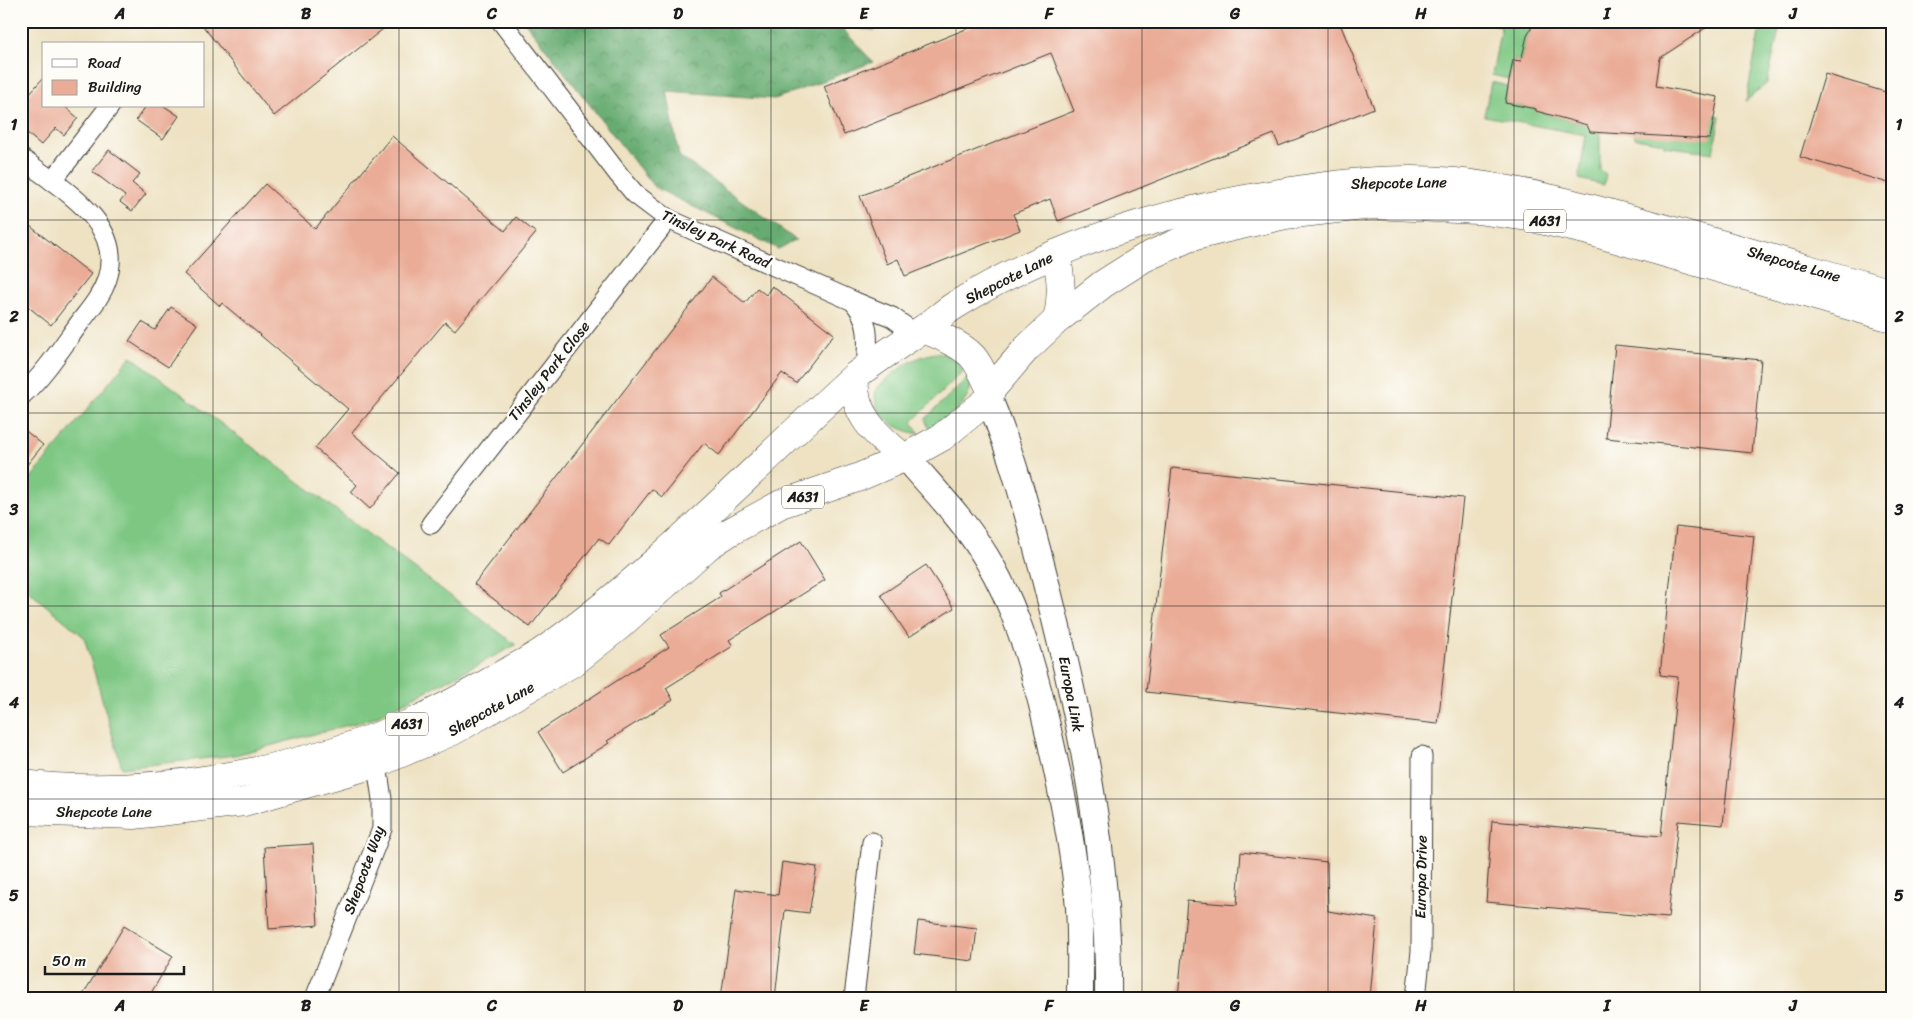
<svg xmlns="http://www.w3.org/2000/svg" width="1913" height="1019" viewBox="0 0 1913 1019" font-family="Sriracha,sans-serif">
<defs>
<pattern id="forest-crowns" width="20" height="18" patternUnits="userSpaceOnUse" patternTransform="scale(1.25)"><rect width="20" height="18" fill="#66ac71"/><path d="M2 6a3 3 0 1 1 6 0M12 15a3 3 0 1 1 6 0" fill="none" stroke="#538b5c"/></pattern>
<pattern id="water-waves" width="16" height="10" patternUnits="userSpaceOnUse" patternTransform="scale(1.25)"><rect width="16" height="10" fill="#7bb8ee"/><path d="M0 5q4-4 8 0t8 0" fill="none" stroke="#6495c0"/></pattern>
</defs>
<rect width="100%" height="100%" fill="#fdfcf7"/>
<filter id="ink" filterUnits="userSpaceOnUse"><feTurbulence type="fractalNoise" baseFrequency=".02" numOctaves="2"/><feDisplacementMap in="SourceGraphic" scale="10" xChannelSelector="R" yChannelSelector="G"/><feConvolveMatrix kernelMatrix="1 2 1 2 8 2 1 2 1" color-interpolation-filters="sRGB"/></filter>
<filter id="wash" filterUnits="userSpaceOnUse"><feTurbulence type="fractalNoise" baseFrequency=".0096" numOctaves="4" result="noise"/><feDisplacementMap in="SourceGraphic" scale="20" xChannelSelector="R" yChannelSelector="G"/><feGaussianBlur stdDeviation="1.12" result="paint"/><feColorMatrix in="noise" values="0 0 0 0 0 0 0 0 0 0 0 0 0 0 0 0 0 1.4 0 .05"/><feComposite in="paint" operator="in"/></filter>
<g filter="url(#wash)">
<rect width="100%" height="100%" fill="#eee2c3"/>
<g fill="#7ec783" stroke="#4d7250">
<polygon points="1481,21 1531,21 1521,61 1513,60 1509,79 1492,75 1501,27"/>
<polygon points="1766,21 1781,21 1767,83 1746,101 1759,33 1765,27"/>
<polygon points="1491,82 1508,86 1505,103 1536,109 1536,111 1587,125 1600,132 1600,170 1606,174 1604,185 1579,179 1586,135 1484,116"/>
<polygon points="1714,115 1720,116 1713,153 1664,146 1664,143 1635,138 1634,134"/>
<path d="M936 353 947 355 966 368 912 422 920 434C898 431 870 416 876 389 892 373 913 356 936 353Z"/>
<polygon points="131,356 516,645 371,719 235,755 122,768 84,637 21,585 21,490"/>
<path d="M969 376C978 401 946 417 930 431L925 419Z"/>
</g>
<polygon fill="url(#forest-crowns)" stroke="#416446" points="524,21 786,21 840,26 873,62 775,99 667,91 679,156 796,240 778,249 654,187"/>
<polygon fill="url(#water-waves)" stroke="#4c6a85" points="786,21 891,21 874,30"/>
<g id="blocks">
<g fill="#eaac96">
<polygon points="199,21 393,21 274,116"/>
<polygon points="986,21 1339,21 1374,108 1279,146 1274,134 1058,221 1050,199 1013,214 1020,230 905,276 898,259 887,264 860,196 1074,111 1051,53 844,135 824,86"/>
<polygon points="1535,21 1716,21 1660,58 1656,86 1718,97 1710,139 1590,132 1587,125 1536,111 1536,109 1505,103 1513,60 1521,61 1527,36"/>
<polygon points="1825,74 1892,94 1892,184 1800,157"/>
<polygon points="44,77 44,106 64,106 78,118 64,135 56,128 41,145 21,128 21,103"/>
<polygon points="146,106 164,106 179,116 163,139 136,120"/>
<polygon points="392,136 505,231 516,217 536,233 455,330 445,322 352,433 400,473 370,509 351,492 357,485 315,448 348,409 222,303 220,306 184,274 265,184 315,229"/>
<polygon points="109,150 140,174 132,183 146,194 132,211 120,202 125,196 92,171"/>
<polygon points="21,219 91,274 51,325 21,301"/>
<polygon points="712,277 745,303 757,288 766,295 772,286 834,334 796,383 782,373 719,455 704,443 662,497 652,489 609,545 599,538 530,627 474,584"/>
<polygon points="171,307 197,324 168,367 129,341 142,322 155,330"/>
<polygon points="1615,345 1761,360 1752,453 1606,438"/>
<polygon points="21,427 43,445 21,472"/>
<polygon points="1172,468 1463,498 1438,724 1146,692"/>
<polygon points="1676,527 1754,536 1723,825 1678,821 1668,918 1486,902 1492,821 1661,836 1678,677 1660,675"/>
<polygon points="801,541 825,580 729,640 733,646 666,688 673,700 607,741 609,743 563,772 538,732 669,647 661,635 721,597 719,593"/>
<polygon points="926,565 954,608 909,637 881,595"/>
<polygon points="313,844 318,925 269,929 264,847"/>
<polygon points="1241,852 1327,862 1328,911 1377,919 1370,998 1178,998 1187,901 1237,905"/>
<polygon points="782,862 817,867 809,913 785,910 775,998 721,998 736,889 778,895"/>
<polygon points="918,921 977,928 973,961 914,954"/>
<polygon points="124,926 173,956 148,998 81,998"/>
</g>
</g>
</g>
<g filter="url(#ink)">
<use href="#blocks" fill-opacity="0" stroke="#3c3a35" stroke-width="1"/>
<g fill="none" stroke-linecap="round" stroke-linejoin="round">
<g stroke="#3c3a35" stroke-width="21">
<g id="street">
<path d="M501 21 619 175 635 194 668 219 853 301C871 321 868 342 866 368"/>
<path d="M21 158C58 187 126 222 107 279 102 295 91 308 81 321 62 347 45 374 21 396"/>
<polyline points="52,181 110,106"/>
<polyline points="853,301 892,317 914,333"/>
<polyline points="431,524 668,219"/>
<polyline points="315,998 382,829 382,799 375,752"/>
<polyline points="854,998 872,842"/>
<polyline points="1416,998 1421,951 1422,756"/>
</g>
</g>
<g stroke="#3c3a35" stroke-width="28">
<g id="secondary">
<path d="M989 399C1014 458 1030 522 1046 583 1080 717 1110 859 1108 998"/>
<path d="M906 457C934 490 964 520 986 557 1015 604 1031 660 1044 713 1059 776 1073 842 1079 907 1081 937 1080 968 1080 998"/>
</g>
</g>
<g stroke="#3c3a35" stroke-width="29">
<g id="highway">
<path d="M1056 254C1061 277 1063 296 1057 320"/>
<path d="M922 330C932 331 939 335 948 340 977 354 977 362 991 390"/>
<path d="M855 376C851 413 877 436 904 458"/>
<path d="M21 784C144 799 292 773 406 725 437 712 467 695 496 678 513 668 531 660 546 649 659 569 754 467 855 376 877 359 900 344 923 329 934 322 943 313 954 306 1052 244 1166 211 1279 193 1336 183 1397 176 1455 182 1520 189 1585 206 1648 224 1730 246 1811 270 1892 293"/>
<polyline points="21,811 134,815 244,802 378,763 453,731 574,662 618,627 708,546 728,533 781,504 857,478 906,457 942,437 989,399 991,390 1026,349 1057,320 1103,284 1144,258 1188,238 1224,229 1285,215 1372,205 1477,210 1528,217 1585,230 1892,318"/>
</g>
</g>
<use href="#street" stroke="#fff" stroke-width="19"/>
<use href="#secondary" stroke="#fff" stroke-width="26"/>
<use href="#highway" stroke="#fff" stroke-width="28"/>
</g>
</g>
<path fill="none" stroke="#1c1c1c" stroke-width="1" stroke-opacity="0.55" d="M213 21V998M399 21V998M585 21V998M771 21V998M956 21V998M1142 21V998M1328 21V998M1514 21V998M1700 21V998M21 220H1892M21 413H1892M21 606H1892M21 799H1892"/>
<g text-anchor="middle" dominant-baseline="central" stroke-width="5" stroke-linejoin="round" paint-order="stroke">
<g fill="#fdfcf7" stroke="#605f5e" stroke-width="1">
<rect x="1524" y="209.5" width="42" height="23" rx="4"/>
<rect x="782" y="485.5" width="42" height="23" rx="4"/>
<rect x="386" y="712.5" width="42" height="23" rx="4"/>
</g>
<g font-size="14" font-weight="bold" fill="#1c1c1c">
<text x="1545" y="221">A631</text>
<text x="803" y="497">A631</text>
<text x="407" y="724">A631</text>
</g>
<g font-size="15" fill="#1c1c1c" stroke="#fdfcf7">
<text transform="translate(1399 183) rotate(-1)">Shepcote Lane</text>
<text transform="translate(716 239) rotate(25)">Tinsley Park Road</text>
<text transform="translate(1794 264) rotate(16)">Shepcote Lane</text>
<text transform="translate(1009 278) rotate(-27)">Shepcote Lane</text>
<text transform="translate(549 371) rotate(-52)">Tinsley Park Close</text>
<text transform="translate(1071 694) rotate(79)">Europa Link</text>
<text transform="translate(491 709) rotate(-29)">Shepcote Lane</text>
<text x="104" y="812">Shepcote Lane</text>
<text transform="translate(364 870) rotate(-70)">Shepcote Way</text>
<text transform="translate(1421 877) rotate(-89)">Europa Drive</text>
</g>
</g>
<rect width="1913" height="1019" fill="none" stroke="#fdfcf7" stroke-width="55"/>
<rect x="42" y="42" width="162" height="65" fill="#fdfcf7" stroke="#a3a29f"/>
<rect x="52" y="59" width="25" height="8" fill="#ffffff" stroke="#a3a29f"/>
<text x="88" y="68" font-size="15" fill="#1c1c1c">Road</text>
<rect x="52" y="80" width="25" height="15" fill="#eaac96" stroke="#a3a29f"/>
<text x="88" y="92" font-size="15" fill="#1c1c1c">Building</text>
<path d="M45 966v8h139v-8" fill="none" stroke="#1c1c1c" stroke-width="2.5"/>
<text x="52" y="966" font-size="15" fill="#1c1c1c" stroke="#fdfcf7" stroke-width="4" paint-order="stroke">50 m</text>
<rect x="28" y="28" width="1858" height="964" fill="none" stroke="#1c1c1c" stroke-width="2"/>
<g font-size="16" text-anchor="middle" font-weight="bold" fill="#1c1c1c">
<text x="120" y="19">A</text>
<text x="306" y="19">B</text>
<text x="492" y="19">C</text>
<text x="678" y="19">D</text>
<text x="864" y="19">E</text>
<text x="1049" y="19">F</text>
<text x="1235" y="19">G</text>
<text x="1421" y="19">H</text>
<text x="1607" y="19">I</text>
<text x="1793" y="19">J</text>
<text x="14" y="130">1</text>
<text x="1899" y="130">1</text>
<text x="14" y="322">2</text>
<text x="1899" y="322">2</text>
<text x="14" y="515">3</text>
<text x="1899" y="515">3</text>
<text x="14" y="708">4</text>
<text x="1899" y="708">4</text>
<text x="14" y="901">5</text>
<text x="1899" y="901">5</text>
<text x="120" y="1011">A</text>
<text x="306" y="1011">B</text>
<text x="492" y="1011">C</text>
<text x="678" y="1011">D</text>
<text x="864" y="1011">E</text>
<text x="1049" y="1011">F</text>
<text x="1235" y="1011">G</text>
<text x="1421" y="1011">H</text>
<text x="1607" y="1011">I</text>
<text x="1793" y="1011">J</text>
</g>
</svg>
